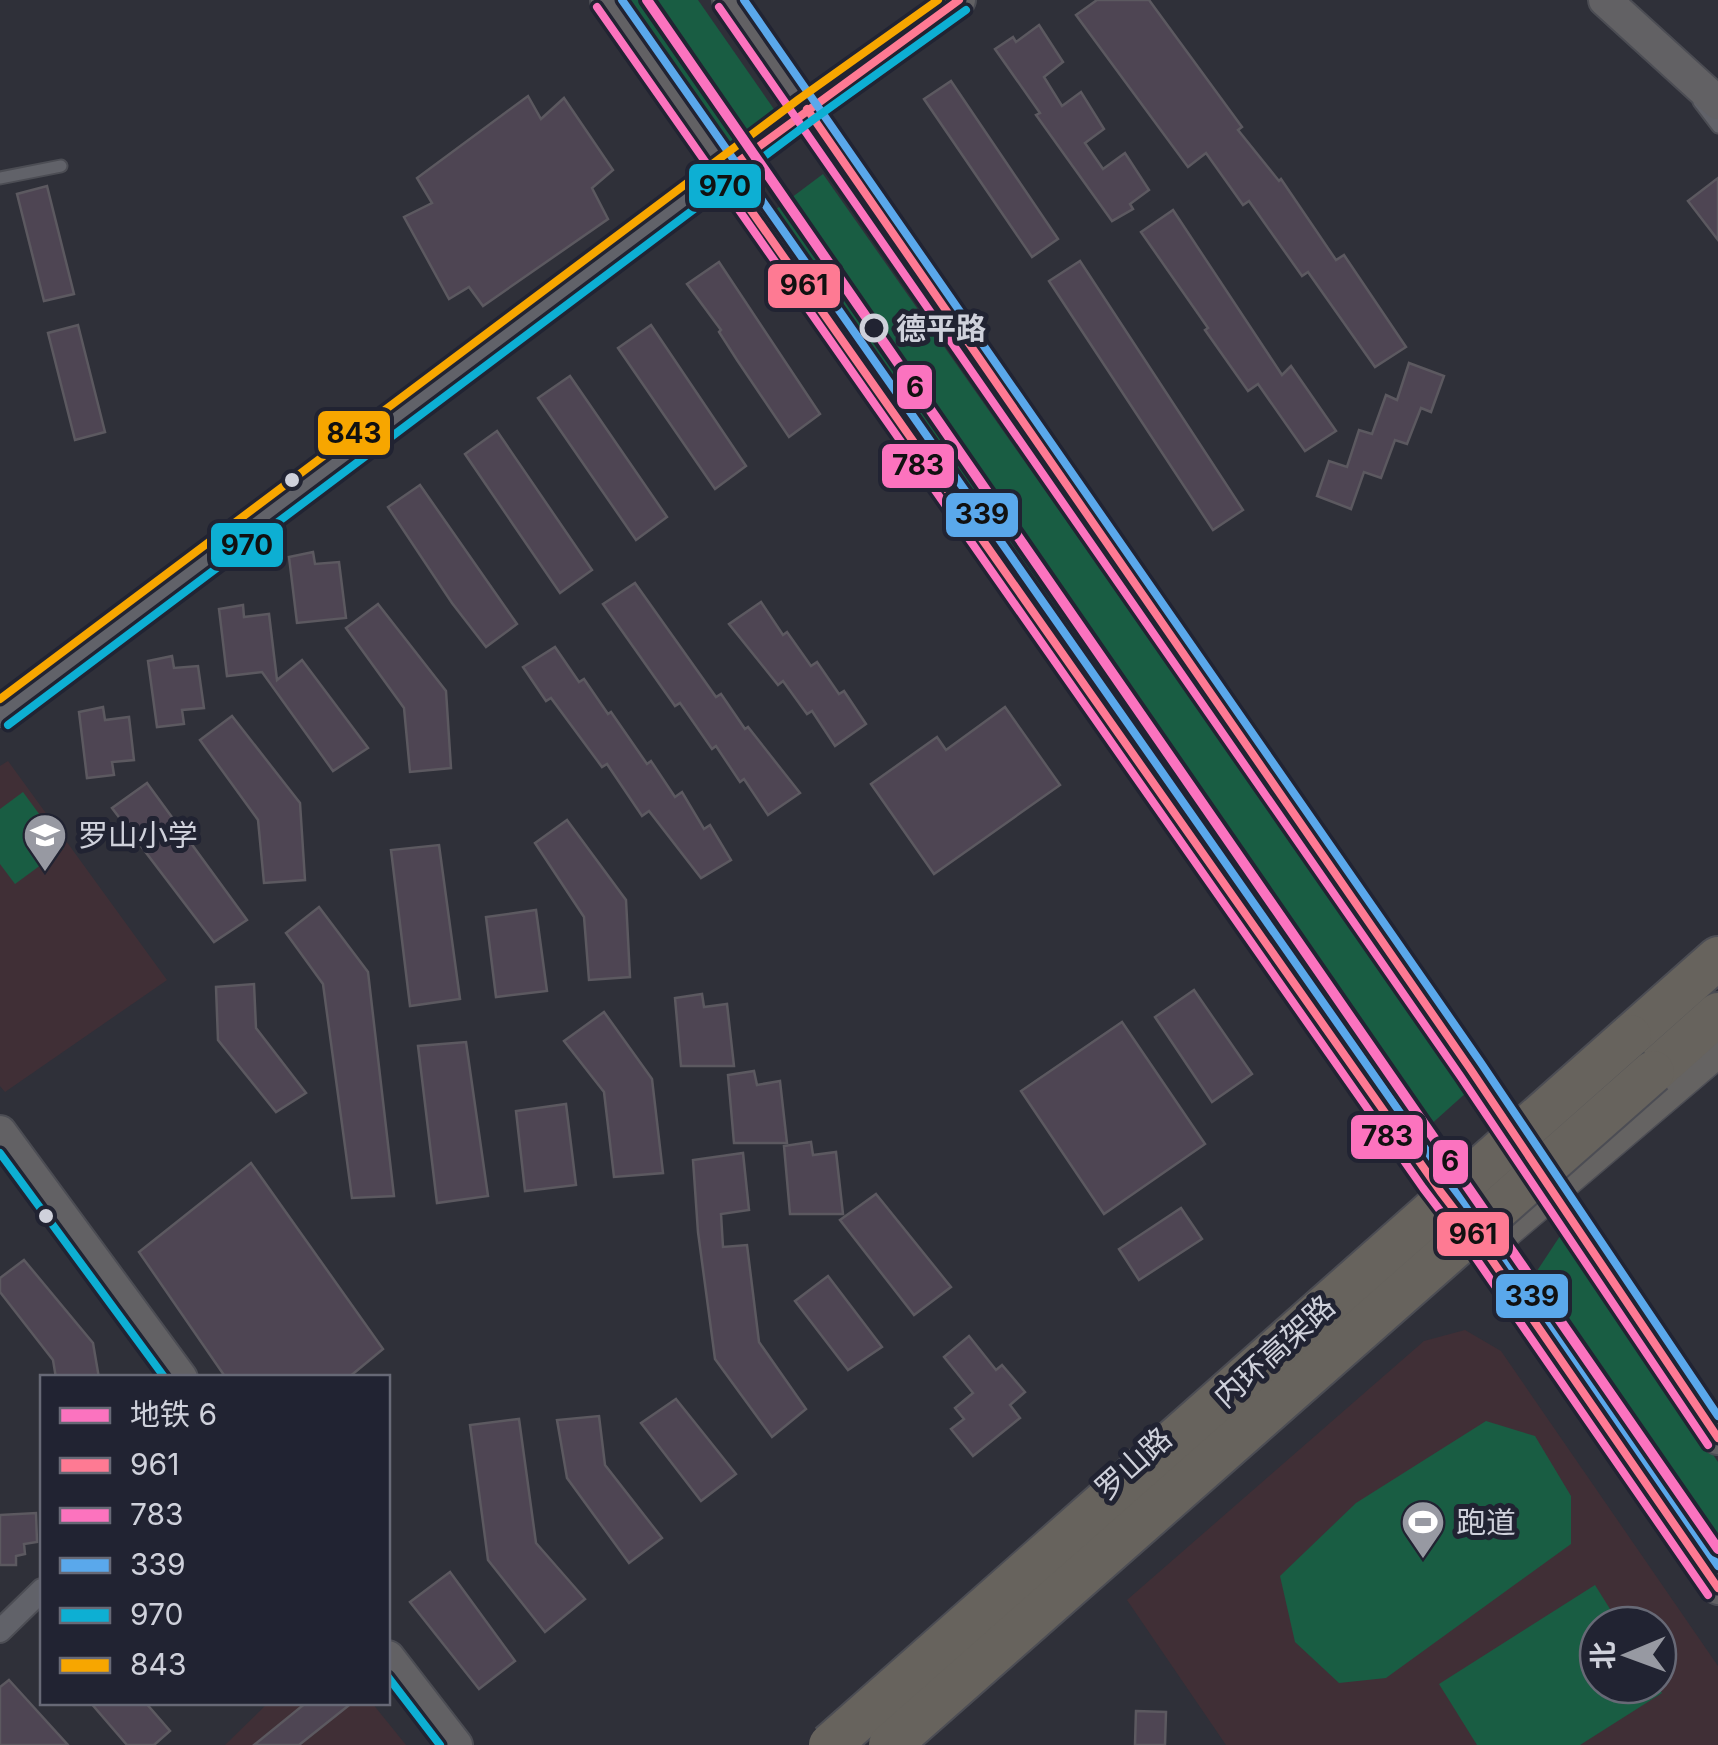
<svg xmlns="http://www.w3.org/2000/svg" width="1718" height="1745" viewBox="0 0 1718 1745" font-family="Inter,'Noto Sans SC',sans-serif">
<rect width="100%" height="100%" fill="#2f3039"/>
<g fill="#402f36" fill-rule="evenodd">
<polygon points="8,761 167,980 5,1092 0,1086 0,766"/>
<path d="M1465 1330 1501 1351 1718 1666V1745H1226L1127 1600 1424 1341ZM1598 1625H1658V1685H1598Z"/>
<polygon points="269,1702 372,1703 406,1745 225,1745"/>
</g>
<g fill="#195d43">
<polygon points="624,0 698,0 785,125 734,161"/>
<polygon points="823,174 1467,1092 1418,1136 775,210"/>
<polygon points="23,792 64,848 15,884 0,864 0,809"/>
<polygon points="1562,1233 1718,1462 1718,1554 1531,1280"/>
<polygon points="1486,1421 1535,1436 1571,1496 1571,1544 1386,1678 1339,1683 1295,1642 1280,1576 1356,1503"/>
<polygon points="1595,1585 1620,1625 1598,1625 1598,1685 1657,1685 1662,1693 1580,1745 1477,1745 1439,1684"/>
</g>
<g fill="#4e4553" stroke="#5c5960" stroke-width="2.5">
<polygon points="1097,0 1149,0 1242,127 1238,130 1279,181 1281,179 1336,260 1344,255 1406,347 1375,367 1308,272 1302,276 1249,201 1243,205 1206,153 1188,167 1076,15"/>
<polygon points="1039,25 1063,62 1044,77 1062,106 1081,92 1104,129 1085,143 1103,169 1125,153 1149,190 1130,204 1133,209 1112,221 1036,115 1040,113 995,49 1013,37 1016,42"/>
<polygon points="951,81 1058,239 1032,257 924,99"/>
<polygon points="528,96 541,119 564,98 613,170 592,188 608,219 483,306 469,287 449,299 404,217 432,203 417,178"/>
<polygon points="1718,178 1718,240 1688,201"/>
<polygon points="47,186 74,294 44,301 17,194"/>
<polygon points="1173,210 1282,375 1291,366 1336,431 1305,451 1258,384 1248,391 1205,330 1208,328 1141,232"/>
<polygon points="1080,261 1243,510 1213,530 1049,281"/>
<polygon points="719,262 820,414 789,437 737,360 719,332 721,330 687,284"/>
<polygon points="78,325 105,432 75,440 48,333"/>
<polygon points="651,325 746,466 715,489 618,348"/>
<polygon points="1409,363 1444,376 1431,412 1421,408 1407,444 1395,440 1381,478 1364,472 1351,509 1317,496 1329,461 1347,467 1359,430 1372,434 1386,395 1397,400"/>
<polygon points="570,376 667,517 636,540 538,398"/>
<polygon points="497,431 592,570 560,593 465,454"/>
<polygon points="420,485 517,624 486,647 452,603 388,507"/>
<polygon points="313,552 315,564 339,562 346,618 297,623 289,557"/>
<polygon points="635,583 716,697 721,694 745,729 748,727 800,793 768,815 744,779 740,782 716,746 712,749 680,703 675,706 603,604"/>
<polygon points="761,602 783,635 787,632 811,666 817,662 839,694 844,691 866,724 835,746 812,711 807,714 783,681 778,685 729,624"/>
<polygon points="378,604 446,691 451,768 410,772 404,708 346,628"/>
<polygon points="243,605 244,617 269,614 277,680 302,660 368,748 333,771 262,672 227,676 219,609"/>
<polygon points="555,647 579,682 584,679 608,714 611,712 647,764 651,761 675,797 682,792 704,829 710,825 731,860 701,878 649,811 642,816 607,764 602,767 551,698 546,701 523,667"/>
<polygon points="172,656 174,668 198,666 204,708 182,710 184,724 157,727 148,661"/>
<polygon points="103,707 105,720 129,717 134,760 112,762 114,775 87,778 79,712"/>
<polygon points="1005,707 1060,785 934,874 871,784 937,737 946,750"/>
<polygon points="232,716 300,803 305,880 264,883 258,820 200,740"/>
<polygon points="147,783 247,920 214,942 112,808"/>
<polygon points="567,820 626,900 630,977 589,980 584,917 535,843"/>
<polygon points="439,845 460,999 410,1006 391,850"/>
<polygon points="319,907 368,972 394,1196 352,1198 323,984 286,933"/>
<polygon points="536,910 547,991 496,997 486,917"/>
<polygon points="254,984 256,1028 306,1093 276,1112 218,1040 216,987"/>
<polygon points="1194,990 1252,1074 1212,1102 1155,1017"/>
<polygon points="702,994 704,1007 727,1004 734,1066 681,1066 675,998"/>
<polygon points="604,1012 652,1079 663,1173 614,1177 604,1092 564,1041"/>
<polygon points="1122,1022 1205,1144 1104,1214 1021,1091"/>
<polygon points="466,1042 488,1196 437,1203 418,1046"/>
<polygon points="754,1071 757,1085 780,1081 787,1143 734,1143 728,1075"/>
<polygon points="566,1104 576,1185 525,1191 516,1111"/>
<polygon points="811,1142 813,1155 836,1152 843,1214 790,1214 784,1146"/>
<polygon points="743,1153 749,1210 721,1214 723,1247 747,1245 759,1342 806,1409 772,1437 715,1359 698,1232 693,1160"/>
<polygon points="251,1163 383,1349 348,1378 226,1378 139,1252"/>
<polygon points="876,1194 951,1287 914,1315 840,1220"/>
<polygon points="1181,1208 1202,1239 1139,1280 1119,1249"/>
<polygon points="24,1260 93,1343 99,1378 56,1378 53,1360 0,1292 0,1278"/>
<polygon points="828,1276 882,1347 848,1370 795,1301"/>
<polygon points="969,1336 996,1370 1002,1365 1025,1392 1010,1405 1020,1418 973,1456 951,1429 964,1419 955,1408 973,1393 944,1357"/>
<polygon points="676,1399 736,1474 701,1501 641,1423"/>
<polygon points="599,1416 605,1465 662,1538 629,1563 567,1478 557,1420"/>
<polygon points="519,1419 536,1543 585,1599 545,1632 488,1560 470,1425"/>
<polygon points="36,1513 37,1542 24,1544 25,1554 16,1556 16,1565 0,1565 0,1515"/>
<polygon points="450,1572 515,1661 479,1689 410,1602"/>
<polygon points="9,1680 68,1745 0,1745 0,1687"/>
<polygon points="90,1702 145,1702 170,1731 154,1745 127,1745"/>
<polygon points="307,1702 353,1702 299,1745 254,1745"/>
<polygon points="1136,1711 1166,1712 1165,1745 1135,1745"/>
</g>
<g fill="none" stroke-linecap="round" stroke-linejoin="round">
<g stroke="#4c4d54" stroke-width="15">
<g id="lane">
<polyline points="1699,102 1718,127"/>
<polyline points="0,178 61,166"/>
</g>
</g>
<g stroke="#4c4d54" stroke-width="26">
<g id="street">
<polyline points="0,715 807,109"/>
<polyline points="0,1631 42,1590"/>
</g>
</g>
<g stroke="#4c4d54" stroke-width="36">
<g id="secondary">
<polyline points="607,0 1433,1181 1483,1247 1718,1588"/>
<polyline points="729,0 1471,1070 1718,1438"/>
<polyline points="1605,0 1718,103"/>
<polyline points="807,109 959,0"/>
<polyline points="0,1132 181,1378"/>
<polyline points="388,1657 456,1745"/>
</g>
</g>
<g stroke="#4c4d54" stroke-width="41">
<polyline id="primary" points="1488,1243 1718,1047"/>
</g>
<g stroke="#4c4d54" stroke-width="46">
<g id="highway">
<polyline points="1630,1036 1718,958"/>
<polyline points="1653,1072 1718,1014"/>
</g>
</g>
<use href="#lane" stroke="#616269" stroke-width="11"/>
<use href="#street" stroke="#616269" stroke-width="22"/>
<use href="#secondary" stroke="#626164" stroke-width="32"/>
<use href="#primary" stroke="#656362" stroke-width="38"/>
<use href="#highway" stroke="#67635d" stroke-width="42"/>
<g stroke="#4c4d54" stroke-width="46" stroke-linecap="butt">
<g id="highway-bridge">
<polyline points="830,1745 1630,1036"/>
<polyline points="890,1745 1653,1072"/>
</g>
</g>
<use href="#highway-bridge" stroke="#67635d" stroke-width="42"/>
<g stroke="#212332" stroke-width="15">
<g id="bus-1">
<polyline points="959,0 724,172 1440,1191 1483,1247 1718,1588"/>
<polyline points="807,109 1471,1070 1718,1438"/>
</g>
</g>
<g stroke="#212332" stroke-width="15">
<g id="bus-2">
<polyline points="597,7 1423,1188 1473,1254 1708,1595"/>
<polyline points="719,7 1461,1077 1708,1445"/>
</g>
</g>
<g stroke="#212332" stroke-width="15">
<g id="bus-3">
<polyline points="622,0 1443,1174 1493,1240 1718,1566"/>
<polyline points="744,0 1481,1063 1718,1416"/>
</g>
</g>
<g stroke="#212332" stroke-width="15">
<g id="bus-4">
<polyline points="8,725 814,119 966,10"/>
<polyline points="0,1153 165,1378"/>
<polyline points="388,1677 440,1745"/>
</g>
</g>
<g stroke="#212332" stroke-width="15">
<polyline id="bus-5" points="0,699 799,99 938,0"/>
</g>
<use href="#bus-1" stroke="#fe7a93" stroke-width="8"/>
<use href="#bus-2" stroke="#fc73be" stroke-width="8"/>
<use href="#bus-3" stroke="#5aa8eb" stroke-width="8"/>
<use href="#bus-4" stroke="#0dafd3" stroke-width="8"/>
<use href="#bus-5" stroke="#f7a600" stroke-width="8"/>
<g stroke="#212332" stroke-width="18">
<polyline id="metro-1" points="647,0 1718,1549"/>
</g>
<use href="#metro-1" stroke="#fb73bf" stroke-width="10"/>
</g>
<defs>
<g id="school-pin" transform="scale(2.25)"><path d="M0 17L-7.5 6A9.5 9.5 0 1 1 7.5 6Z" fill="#9799a2" stroke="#212332"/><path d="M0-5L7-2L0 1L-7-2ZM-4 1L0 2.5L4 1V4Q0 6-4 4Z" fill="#fff"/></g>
<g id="stadium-pin" transform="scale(2.25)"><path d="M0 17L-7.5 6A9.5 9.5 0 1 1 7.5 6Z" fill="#9799a2" stroke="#212332"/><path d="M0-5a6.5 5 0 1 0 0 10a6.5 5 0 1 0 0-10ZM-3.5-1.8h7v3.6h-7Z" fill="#fff"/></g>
</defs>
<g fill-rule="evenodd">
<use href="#school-pin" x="45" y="835"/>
<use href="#stadium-pin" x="1423" y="1522"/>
</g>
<circle fill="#212332" stroke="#cfd1db" stroke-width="5" cx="874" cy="328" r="12"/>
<g fill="#cfd1db" stroke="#212332" stroke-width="4">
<circle cx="292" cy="480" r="9"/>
<circle cx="46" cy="1216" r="9"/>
</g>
<g text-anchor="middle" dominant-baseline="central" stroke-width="10" stroke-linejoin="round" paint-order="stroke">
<g font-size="30" font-weight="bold" fill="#cfd1db" stroke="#212332" text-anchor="start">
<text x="896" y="328">德平路</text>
</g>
<g font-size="30" fill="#cfd1db" stroke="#212332" text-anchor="start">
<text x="78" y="835">罗山小学</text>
<text x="1456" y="1522">跑道</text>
</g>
<g font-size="30" fill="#cfd1db" stroke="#212332">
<text transform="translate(1274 1351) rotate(-42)">内环高架路</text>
<text transform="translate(1133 1463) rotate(-42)">罗山路</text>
</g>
</g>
<g stroke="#212332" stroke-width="4">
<rect x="687" y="162" width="76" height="48" rx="10" fill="#0dafd3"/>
<rect x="766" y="262" width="76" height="48" rx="10" fill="#fe7a93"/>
<rect x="895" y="363" width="39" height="48" rx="10" fill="#fb73bf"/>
<rect x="316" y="409" width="76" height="48" rx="10" fill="#f7a600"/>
<rect x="880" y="442" width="76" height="48" rx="10" fill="#fc73be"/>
<rect x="944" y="491" width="76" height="48" rx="10" fill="#5aa8eb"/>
<rect x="209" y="521" width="76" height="48" rx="10" fill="#0dafd3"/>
<rect x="1349" y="1113" width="76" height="48" rx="10" fill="#fc73be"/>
<rect x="1431" y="1138" width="39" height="48" rx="10" fill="#fb73bf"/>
<rect x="1435" y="1210" width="76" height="48" rx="10" fill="#fe7a93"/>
<rect x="1494" y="1272" width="76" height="48" rx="10" fill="#5aa8eb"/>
</g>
<g font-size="28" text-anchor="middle" font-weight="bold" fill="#111">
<text x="725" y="196">970</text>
<text x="804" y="295">961</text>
<text x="915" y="397">6</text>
<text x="354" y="443">843</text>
<text x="918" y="475">783</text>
<text x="982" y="524">339</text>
<text x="247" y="555">970</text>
<text x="1387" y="1146">783</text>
<text x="1450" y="1171">6</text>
<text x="1473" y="1244">961</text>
<text x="1532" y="1306">339</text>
</g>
<rect x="40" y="1375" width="350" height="330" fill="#212332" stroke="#676976" stroke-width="2.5"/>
<rect x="60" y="1408" width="50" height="15" fill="#fb73bf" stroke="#676976" stroke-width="2.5"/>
<text x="130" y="1425" font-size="30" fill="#cfd1db">地铁 6</text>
<rect x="60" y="1458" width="50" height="15" fill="#fe7a93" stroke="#676976" stroke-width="2.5"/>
<text x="130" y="1475" font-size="30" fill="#cfd1db">961</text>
<rect x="60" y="1508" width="50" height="15" fill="#fc73be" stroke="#676976" stroke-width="2.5"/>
<text x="130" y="1525" font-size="30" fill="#cfd1db">783</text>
<rect x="60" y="1558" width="50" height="15" fill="#5aa8eb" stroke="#676976" stroke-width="2.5"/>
<text x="130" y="1575" font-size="30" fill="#cfd1db">339</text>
<rect x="60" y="1608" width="50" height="15" fill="#0dafd3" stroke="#676976" stroke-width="2.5"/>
<text x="130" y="1625" font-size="30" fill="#cfd1db">970</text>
<rect x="60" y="1658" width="50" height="15" fill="#f7a600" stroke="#676976" stroke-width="2.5"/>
<text x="130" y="1675" font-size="30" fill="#cfd1db">843</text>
<g transform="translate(1628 1655) rotate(269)"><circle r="48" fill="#212332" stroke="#676976" stroke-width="2.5"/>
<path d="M0-8L18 38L0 25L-18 38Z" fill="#9799a2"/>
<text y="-15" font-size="28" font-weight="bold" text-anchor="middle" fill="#cfd1db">北</text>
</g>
</svg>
